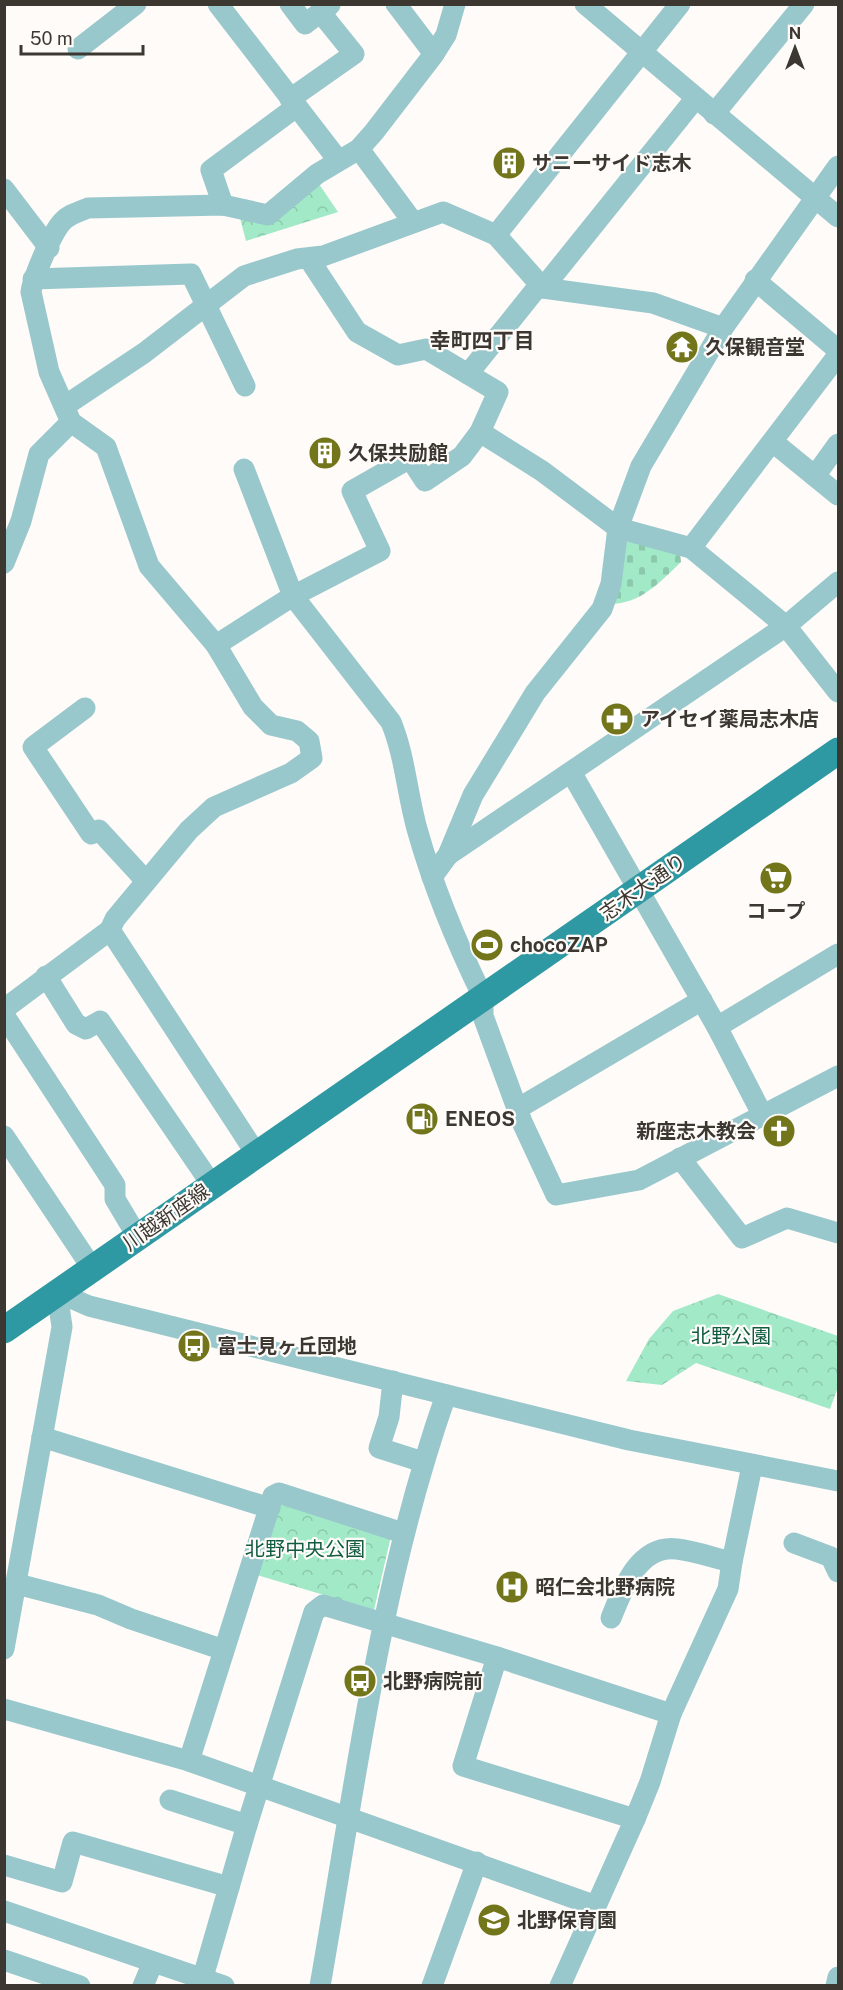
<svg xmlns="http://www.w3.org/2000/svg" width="843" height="1990" viewBox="0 0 843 1990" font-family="'Public Sans','Noto Sans JP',sans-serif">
<defs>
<pattern id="cemetery-stones" width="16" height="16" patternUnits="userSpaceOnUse" patternTransform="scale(1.5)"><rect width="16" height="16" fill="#a2e9c7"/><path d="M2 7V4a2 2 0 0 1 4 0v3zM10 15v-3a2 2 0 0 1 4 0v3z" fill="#8cc8ab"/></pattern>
<pattern id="park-crowns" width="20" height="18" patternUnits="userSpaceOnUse" patternTransform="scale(1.5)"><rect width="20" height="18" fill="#a2e9c7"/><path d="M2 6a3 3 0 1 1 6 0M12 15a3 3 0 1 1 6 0" fill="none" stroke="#8cc8ab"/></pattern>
</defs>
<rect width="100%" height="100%" fill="#fefbf8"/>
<path fill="url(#cemetery-stones)" d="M626 538 680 553 681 562C660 582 640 605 608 604Z"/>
<g fill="url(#park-crowns)">
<polygon points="317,181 338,212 246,241 240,218"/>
<polygon points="718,1294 838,1336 838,1387 830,1409 696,1363 662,1385 626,1381 649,1339 673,1311"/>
<polygon points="279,1501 391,1536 374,1610 257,1575"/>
</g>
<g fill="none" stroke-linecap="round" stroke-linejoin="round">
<g stroke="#98c7cc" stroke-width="21">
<polyline points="218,4 338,160"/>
<polyline points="290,4 305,24 330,5"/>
<polyline points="396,4 434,54"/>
<polyline points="585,4 838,217"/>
<polyline points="78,49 136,4"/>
<polyline points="290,99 354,54 321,13"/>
<polyline points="714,114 804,4"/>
<polyline points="359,149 413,222"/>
<polyline points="4,189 49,248"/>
<polyline points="223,205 211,170 296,107"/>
<polyline points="496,235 680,4"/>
<polyline points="33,279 191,274 245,386"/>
<polyline points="755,280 838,350"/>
<polyline points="543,288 695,99"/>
<polyline points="468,374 540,284"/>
<polyline points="66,405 144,353 244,276 297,259 323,256 443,212 496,235 543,288 653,303 723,328"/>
<polyline points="480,432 542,471 618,528 691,548 786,626 838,692"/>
<polyline points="773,442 838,495"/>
<path d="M244 469 293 596 391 722C405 756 407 793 417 829 433 886 457 944 483 997V1016L522 1122 556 1195 639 1180 838 1076"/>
<polyline points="815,476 838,444"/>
<polyline points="691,548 838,355"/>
<polyline points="4,563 21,521 39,454 71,422"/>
<polyline points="216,645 293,596 380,551 352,491 410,458 425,481 462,456 480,432 498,392 426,349 398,355 357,332 309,259"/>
<polyline points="85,708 33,747 91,834 99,830 146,881"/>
<polyline points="571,772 717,1027 763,1116"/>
<polyline points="448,855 786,626 838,582"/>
<polyline points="432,877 448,855 473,795 535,693 602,609 611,584 618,528 641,466 723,328 838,166"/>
<path d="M110 930 115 919 189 830 214 807 291 773 312 758 309 741 297 731 271 725 253 707 216 645 149 566 106 447 71 422 49 372 31 292C33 277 52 233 62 222 69 214 79 212 88 208L223 205 268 215 317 174 359 149 374 132 434 54 446 35 455 4"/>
<polyline points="46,976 76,1024 86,1029 100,1021 212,1185"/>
<polyline points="4,1009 110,930 257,1155"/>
<polyline points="4,1015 115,1185 115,1199 137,1236"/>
<polyline points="717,1027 838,954"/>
<polyline points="517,1109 702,1000"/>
<polyline points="4,1136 92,1268"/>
<polyline points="680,1158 742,1238 787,1218 838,1233"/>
<polyline points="393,1381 389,1417 379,1448 423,1462"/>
<polyline points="42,1437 270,1508"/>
<polyline points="794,1543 831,1557 838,1572"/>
<polyline points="17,1584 98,1605 131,1619 224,1650"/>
<path d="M611 1618C622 1591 638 1544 677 1549 695 1551 714 1558 732 1562"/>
<polyline points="4,1649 62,1327 57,1292 89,1306 629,1440 838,1481"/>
<polyline points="497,1657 671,1714 650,1782 635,1819"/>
<polyline points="4,1709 189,1761 596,1906 560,1986"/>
<polyline points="671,1714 728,1589 732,1562 752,1466"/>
<polyline points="189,1761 273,1496 279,1493 403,1533"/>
<polyline points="170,1800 247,1825"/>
<polyline points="4,1865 62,1882 73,1842 229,1887"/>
<polyline points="4,1911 224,1986"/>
<polyline points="4,1960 80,1986"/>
<polyline points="203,1977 247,1825 314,1612 323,1605 497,1657 463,1766 635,1819 596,1906"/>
<polyline points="143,1986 153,1962"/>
<path d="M320 1986C355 1787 379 1585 446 1395"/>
<polyline points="432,1986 477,1862"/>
<polyline points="836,1986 838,1977"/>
</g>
<polyline stroke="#2e99a3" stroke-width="27" points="4,1330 838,751"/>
</g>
<defs>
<g id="building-disc" transform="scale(1.725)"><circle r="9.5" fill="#73751b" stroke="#fefbf8"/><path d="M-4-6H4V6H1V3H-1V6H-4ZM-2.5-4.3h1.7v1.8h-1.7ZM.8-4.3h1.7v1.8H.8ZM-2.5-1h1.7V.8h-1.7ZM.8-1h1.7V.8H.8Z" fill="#fff"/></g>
<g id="temple-disc" transform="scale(1.725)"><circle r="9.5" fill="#73751b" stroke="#fefbf8"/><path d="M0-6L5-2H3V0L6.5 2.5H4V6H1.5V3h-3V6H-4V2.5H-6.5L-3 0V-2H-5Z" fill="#fff"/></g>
<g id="pharmacy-disc" transform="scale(1.725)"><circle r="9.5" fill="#73751b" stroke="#fefbf8"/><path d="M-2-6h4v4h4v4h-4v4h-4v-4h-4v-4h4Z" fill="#fff"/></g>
<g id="supermarket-disc" transform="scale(1.725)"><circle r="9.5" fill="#73751b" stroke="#fefbf8"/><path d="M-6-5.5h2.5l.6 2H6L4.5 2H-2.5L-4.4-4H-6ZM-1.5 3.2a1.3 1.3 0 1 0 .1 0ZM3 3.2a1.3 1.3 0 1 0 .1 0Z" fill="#fff"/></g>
<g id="stadium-disc" transform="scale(1.725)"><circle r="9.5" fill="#73751b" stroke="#fefbf8"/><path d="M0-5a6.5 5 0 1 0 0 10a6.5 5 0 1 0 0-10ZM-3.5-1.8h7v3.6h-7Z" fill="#fff"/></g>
<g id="fuel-disc" transform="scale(1.725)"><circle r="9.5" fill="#73751b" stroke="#fefbf8"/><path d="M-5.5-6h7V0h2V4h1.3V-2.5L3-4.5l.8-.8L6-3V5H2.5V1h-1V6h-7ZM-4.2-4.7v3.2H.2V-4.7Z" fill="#fff"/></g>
<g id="church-disc" transform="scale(1.725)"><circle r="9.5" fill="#73751b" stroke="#fefbf8"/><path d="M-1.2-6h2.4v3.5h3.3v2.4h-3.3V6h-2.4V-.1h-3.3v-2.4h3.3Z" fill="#fff"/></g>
<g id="bus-disc" transform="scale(1.725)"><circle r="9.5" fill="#73751b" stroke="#fefbf8"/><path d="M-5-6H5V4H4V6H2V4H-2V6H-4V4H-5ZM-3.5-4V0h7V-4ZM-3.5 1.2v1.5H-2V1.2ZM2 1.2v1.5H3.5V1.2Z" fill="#fff"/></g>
<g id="hospital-disc" transform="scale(1.725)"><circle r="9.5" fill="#73751b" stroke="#fefbf8"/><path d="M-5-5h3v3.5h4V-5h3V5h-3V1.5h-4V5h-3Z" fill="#fff"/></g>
<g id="school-disc" transform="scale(1.725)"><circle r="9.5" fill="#73751b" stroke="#fefbf8"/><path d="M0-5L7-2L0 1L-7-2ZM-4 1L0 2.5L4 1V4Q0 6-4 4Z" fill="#fff"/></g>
</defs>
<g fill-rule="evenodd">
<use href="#building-disc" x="509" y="163"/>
<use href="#temple-disc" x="682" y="347"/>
<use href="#building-disc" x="325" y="453"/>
<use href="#pharmacy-disc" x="617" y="719"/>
<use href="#supermarket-disc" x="776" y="878"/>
<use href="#stadium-disc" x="487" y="945"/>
<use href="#fuel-disc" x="422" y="1119"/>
<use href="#church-disc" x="779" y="1131"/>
<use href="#bus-disc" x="194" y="1346"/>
<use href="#hospital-disc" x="512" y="1587"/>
<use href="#bus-disc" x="360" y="1681"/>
<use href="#school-disc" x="494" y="1920"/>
</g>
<g text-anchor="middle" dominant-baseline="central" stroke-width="4.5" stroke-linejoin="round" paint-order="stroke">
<g font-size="20" font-weight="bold" fill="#3d3732" stroke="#fefbf8" text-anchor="start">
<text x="532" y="163">サニーサイド志木</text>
<text x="705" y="347">久保観音堂</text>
<text x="348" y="453">久保共励館</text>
<text x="640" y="719">アイセイ薬局志木店</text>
<text x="776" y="911" text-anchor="middle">コープ</text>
<text x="510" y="945">chocoZAP</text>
<text x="445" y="1119">ENEOS</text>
<text x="756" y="1131" text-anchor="end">新座志木教会</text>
<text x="217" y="1346">富士見ヶ丘団地</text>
<text x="535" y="1587">昭仁会北野病院</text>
<text x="383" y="1681">北野病院前</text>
<text x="517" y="1920">北野保育園</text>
</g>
<g font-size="20" fill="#3d3732" stroke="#fefbf8">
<text transform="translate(643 887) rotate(-35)">志木大通り</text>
<text transform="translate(166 1217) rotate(-35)">川越新座線</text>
</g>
<g font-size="20" fill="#105d42" stroke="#fefbf8">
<text x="731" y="1336">北野公園</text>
<text x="305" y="1549">北野中央公園</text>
</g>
<g font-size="21" font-weight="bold" fill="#3d3732" stroke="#fefbf8">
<text x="482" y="340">幸町四丁目</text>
</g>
</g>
<rect width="843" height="1990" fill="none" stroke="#3d3732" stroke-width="12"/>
<g transform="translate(795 48)" stroke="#fefbf8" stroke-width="4.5" paint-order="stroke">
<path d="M0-4.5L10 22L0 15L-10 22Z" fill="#3d3732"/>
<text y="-9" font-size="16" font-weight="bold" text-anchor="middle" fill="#3d3732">N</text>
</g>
<path d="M21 45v9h122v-9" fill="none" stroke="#3d3732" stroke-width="3"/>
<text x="30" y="45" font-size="18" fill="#3d3732" stroke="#fefbf8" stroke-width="4.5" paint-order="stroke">50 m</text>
</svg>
